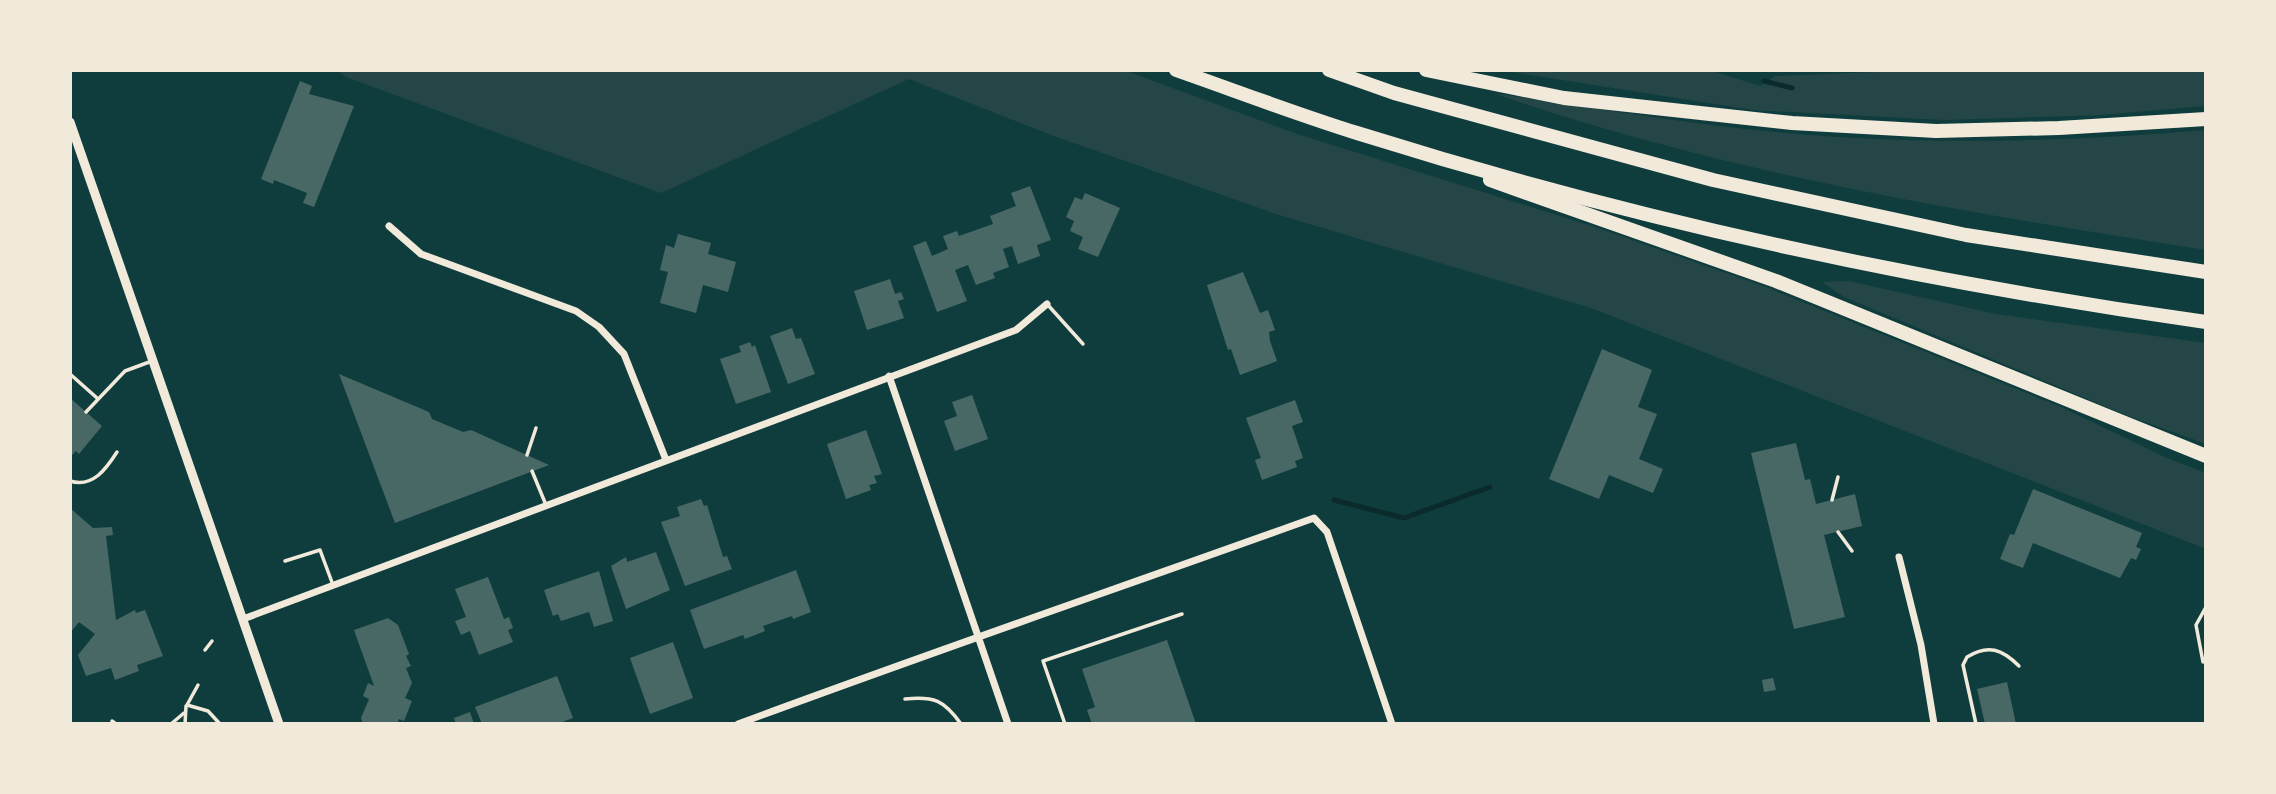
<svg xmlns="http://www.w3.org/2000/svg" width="2276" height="794" viewBox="0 0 2276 794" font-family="'Sofia Sans Condensed',sans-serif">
<rect width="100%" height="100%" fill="#0f3d3e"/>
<g fill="#244646">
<polygon points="336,70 1124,70 1297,134 1595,227 1766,287 2061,407 2167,458 2206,473 2206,549 1591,308 1276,214 1051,135 909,79 661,193 346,77"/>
<polygon points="1499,70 1709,70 1760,86 1775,76 1927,70 2206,70 2206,106 2101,115 1944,120 1753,110"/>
<path d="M1493 93C1614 111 1734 132 1856 138 1973 144 2089 140 2206 130V250C1967 213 1723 173 1493 93Z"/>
<polygon points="1849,281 1996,314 2206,343 2206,444 2126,415 1844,297 1822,282"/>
</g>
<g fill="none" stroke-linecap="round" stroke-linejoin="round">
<g stroke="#0a2a2b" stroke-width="5">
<polyline points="1764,81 1792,88"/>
<polyline points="1334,500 1404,518 1490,487"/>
</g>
</g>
<g fill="#486865">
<polygon points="300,81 312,86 309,94 354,106 314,207 303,203 307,193 274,180 273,184 261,179"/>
<polygon points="1030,186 1051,240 1037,245 1040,256 1018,264 1012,246 1003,249 1009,267 993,273 995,278 976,285 968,265 955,270 967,301 937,312 913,246 926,241 932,256 948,249 943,236 957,231 959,236 993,224 990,216 1016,206 1011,193"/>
<polygon points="1085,193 1120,208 1098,257 1078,249 1083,237 1070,231 1074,221 1066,217 1075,197 1082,200"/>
<polygon points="678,234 711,243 708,254 736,262 728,292 703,285 696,313 660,303 668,272 660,270 666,245 674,248"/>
<polygon points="1243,272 1260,313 1268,310 1275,330 1269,332 1270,341 1277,361 1240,375 1231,349 1228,350 1207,285"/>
<polygon points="890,279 895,294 901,292 904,299 898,301 904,318 867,330 854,291"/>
<polygon points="792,328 796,339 801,338 815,374 788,384 770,336"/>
<polygon points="750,342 752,347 755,345 771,392 736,404 720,359 741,352 739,346"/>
<polygon points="1602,349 1652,370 1638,407 1657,414 1639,459 1663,469 1653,493 1609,475 1599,499 1549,479"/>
<polygon points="339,374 429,412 432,419 463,432 471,430 549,465 395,523"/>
<polygon points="972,395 988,439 955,451 944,421 957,416 952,402"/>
<polygon points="70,398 102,426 79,454 76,451 70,457"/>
<polygon points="1295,400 1303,422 1292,426 1303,458 1295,461 1297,467 1262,480 1255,460 1261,458 1246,418"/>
<polygon points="866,430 882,474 874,476 877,483 869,485 871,490 846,499 827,444"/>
<polygon points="1796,443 1805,480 1810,479 1816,504 1855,494 1862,526 1824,535 1845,617 1794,629 1751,453"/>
<polygon points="2033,489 2142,533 2136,547 2141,549 2136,560 2131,558 2120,578 2033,543 2023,568 2000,559 2010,534 2014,535"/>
<polygon points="701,499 704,506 707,505 723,557 727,556 732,569 685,586 661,522 680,516 677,507"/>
<polygon points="70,508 93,528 112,527 113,535 106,536 116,620 135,610 136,613 145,610 163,656 137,665 139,671 115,680 111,668 86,676 78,655 95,634 79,622 70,633"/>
<polygon points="656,552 670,590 626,609 611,566 626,557 627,562"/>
<polygon points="796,570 811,612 793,619 792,616 763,626 765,631 745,639 743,635 704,649 690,610"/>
<polygon points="599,571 613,621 594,627 589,612 561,621 558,614 553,616 544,590"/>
<polygon points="488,577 504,619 509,617 513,628 508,630 513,642 479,655 470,631 461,635 455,621 466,617 455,589"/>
<polygon points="388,618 398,625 409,654 406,656 411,666 406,668 412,683 405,698 412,701 404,721 399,719 397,724 363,724 361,718 369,699 363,696 368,683 374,686 354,630"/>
<polygon points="1167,640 1196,724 1092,724 1087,710 1095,707 1082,669"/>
<polygon points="673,642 693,698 650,714 630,658"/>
<polygon points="557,676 573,718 557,724 482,724 475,707"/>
<polygon points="1773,678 1776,690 1764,692 1762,680"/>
<polygon points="2007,682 2016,724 1985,724 1977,689"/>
<polygon points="470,712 474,724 456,724 454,718"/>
</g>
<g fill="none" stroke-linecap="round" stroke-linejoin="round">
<g stroke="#f1e9da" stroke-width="3.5">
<polyline points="205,650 212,641"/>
<polyline points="198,685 187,705 208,711 220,724"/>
<polyline points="112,721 116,724"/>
<polyline points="171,724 184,713"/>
<polyline points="185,724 186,706"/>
</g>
<g stroke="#f1e9da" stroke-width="3.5">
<polyline points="1047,304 1083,344"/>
<polyline points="70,374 97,398"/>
<polyline points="86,412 125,371 152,361"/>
<polyline points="527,455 536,428"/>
<polyline points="532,471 546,505"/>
<path d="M70 481C93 488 106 469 117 452"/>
<polyline points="1832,500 1838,477"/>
<polyline points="1838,532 1852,551"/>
<polyline points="285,561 320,550 333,585"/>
<polyline points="2203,662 2196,625 2206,607"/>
<path d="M905 699C934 696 944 700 961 724"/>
<polyline points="1065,724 1043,661 1182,614"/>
<path d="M1976 724 1963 665 1967 657C1988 644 2002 649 2019 666"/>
</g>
<g stroke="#f1e9da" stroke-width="7">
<polyline points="389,226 421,254 576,311 599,327 624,354 666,460"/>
<polyline points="889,376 1008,724"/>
<polyline points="1899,557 1921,645 1934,724"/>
<polyline points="243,619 1016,330 1047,304"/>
<path d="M738 724C929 653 1122 587 1314 518L1327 532 1392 724"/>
</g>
<polyline stroke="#f1e9da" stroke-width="9" points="70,122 279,724"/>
<g stroke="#f1e9da" stroke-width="14">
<path d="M1176 70C1236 91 1296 114 1357 133 1634 220 1919 282 2206 322"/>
<polyline points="1329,70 1394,93 1713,180 1966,235 2206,272"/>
<polyline points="1426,70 1564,98 1792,123 1936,131 2059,128 2206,119"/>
<polyline points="1490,180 1776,281 2206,456"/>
</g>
</g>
<rect width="2276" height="794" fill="none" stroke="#f1e9da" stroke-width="144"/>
</svg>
